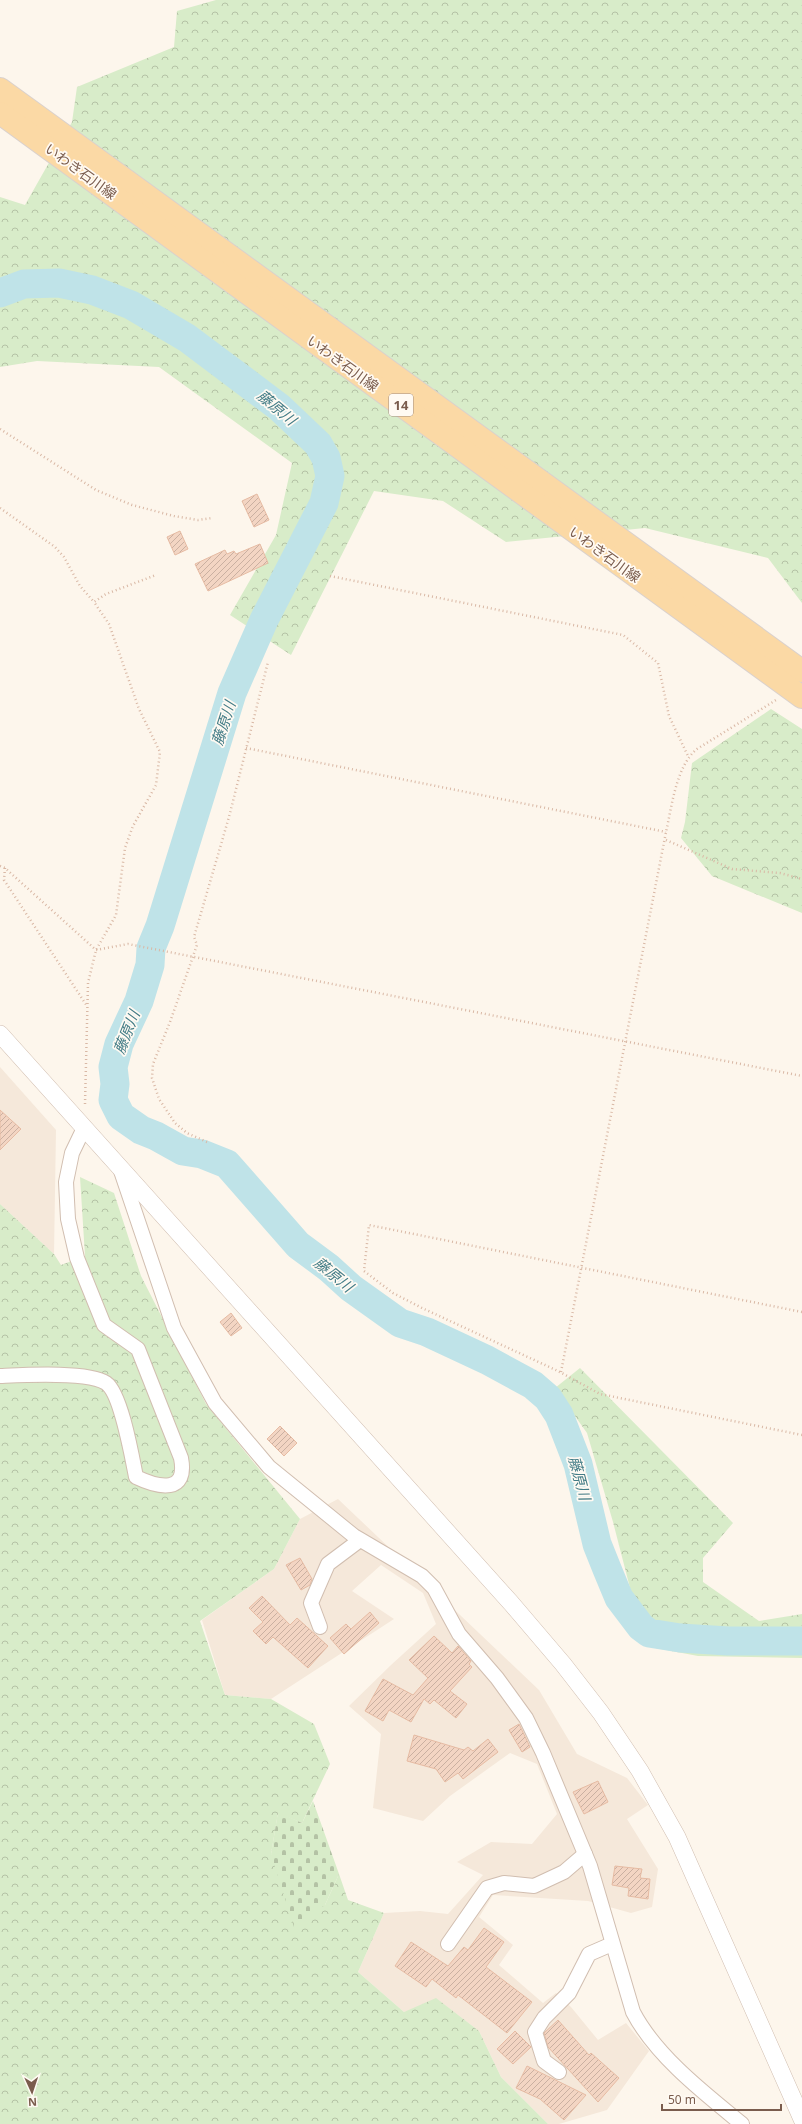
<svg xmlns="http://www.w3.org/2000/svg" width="802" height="2124" viewBox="0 0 802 2124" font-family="'Noto Sans','Noto Sans JP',sans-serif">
<defs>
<pattern id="forest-crowns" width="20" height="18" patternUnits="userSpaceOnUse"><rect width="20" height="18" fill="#d8ecc9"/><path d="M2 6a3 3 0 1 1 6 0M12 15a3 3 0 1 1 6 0" fill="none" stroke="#b4c2a5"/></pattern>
<pattern id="cemetery-stones" width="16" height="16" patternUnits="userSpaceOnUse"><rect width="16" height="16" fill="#d8ecc9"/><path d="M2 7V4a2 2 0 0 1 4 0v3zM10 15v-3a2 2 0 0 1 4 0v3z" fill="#b4c2a5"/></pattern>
<pattern id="building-hatch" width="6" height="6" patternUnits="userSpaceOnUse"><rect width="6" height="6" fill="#f3d5c3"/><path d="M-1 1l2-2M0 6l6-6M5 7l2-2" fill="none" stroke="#cab0a1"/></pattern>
</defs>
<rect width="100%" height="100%" fill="#fdf6ec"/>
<g fill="#f5e8da">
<polygon points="0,1067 56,1130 54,1254 0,1204"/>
<polygon points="338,1499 539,1690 577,1754 627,1778 648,1805 627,1819 658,1869 652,1907 631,1913 588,1901 493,1895 479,1917 513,1945 499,1965 543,2003 556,1993 571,2007 598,2040 626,2023 649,2051 607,2110 559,2124 548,2124 501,2077 479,2031 442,2003 404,2012 358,1972 384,1913 420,1911 448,1914 483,1875 457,1862 491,1842 532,1844 557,1814 537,1764 510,1753 450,1796 423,1821 373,1808 381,1734 349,1706 391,1665 436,1624 423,1593 381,1565 352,1591 394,1619 271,1699 225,1695 202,1620 274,1569 300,1519"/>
</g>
<g fill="url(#forest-crowns)">
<polygon points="216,0 802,0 802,603 768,558 645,528 506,542 443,501 374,491 291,655 230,615 276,535 292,463 159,367 37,361 0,367 0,197 25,205 72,122 77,87 174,47 177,11"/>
<polygon points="771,709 802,729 802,913 712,876 681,838 685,822 692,763"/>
<polygon points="80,1177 114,1193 141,1276 206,1404 300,1519 274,1569 200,1621 225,1695 271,1699 314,1724 330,1764 302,1823 278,1813 271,1854 325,1905 339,1874 348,1900 384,1913 358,1972 404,2012 436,1998 479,2031 501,2077 548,2124 0,2124 0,1204 54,1254 61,1265 85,1256"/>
<polygon points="580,1368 733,1523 703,1558 703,1582 759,1621 802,1614 802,1658 698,1656 645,1646 613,1522 587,1433 555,1388"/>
</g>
<polygon fill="url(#cemetery-stones)" points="313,1801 339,1874 325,1905 294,1927 271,1854 278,1812 302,1823"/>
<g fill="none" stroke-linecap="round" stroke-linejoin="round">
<polyline stroke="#bfe3e8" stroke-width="29" points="0,293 24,284 59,283 92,290 131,305 187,338 279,407 318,444 326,458 330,476 324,503 264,620 232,693 160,926 151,948 150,965 139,1001 119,1044 113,1067 115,1084 113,1100 121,1116 141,1130 156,1136 183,1151 202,1154 227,1164 298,1245 329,1268 351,1288 400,1323 427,1332 487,1360 533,1385 548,1398 559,1415 578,1464 597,1544 607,1569 619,1598 641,1627 649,1633 680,1638 728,1641 802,1641"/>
</g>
<g fill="url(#building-hatch)" stroke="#e6bba3">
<polygon points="257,494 269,520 254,527 242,501"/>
<polygon points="180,531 188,549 175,555 167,537"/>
<polygon points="260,544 268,563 208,591 195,564 225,550 227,554 234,551 236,554"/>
<polygon points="0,1110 21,1129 0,1150"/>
<polygon points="231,1313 242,1328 231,1336 220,1322"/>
<polygon points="280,1426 297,1443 284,1456 267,1439"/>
<polygon points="300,1558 312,1579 310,1585 301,1590 286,1565"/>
<polygon points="262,1596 290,1625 297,1618 328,1646 308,1668 273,1637 266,1644 253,1631 263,1622 249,1608"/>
<polygon points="370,1612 379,1623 344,1654 330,1638 346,1624 351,1629"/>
<polygon points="434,1636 452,1653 458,1646 471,1661 469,1664 472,1667 450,1691 467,1704 456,1718 434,1700 430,1704 424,1699 411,1722 389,1710 383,1721 365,1711 383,1679 413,1695 428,1678 409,1660"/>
<polygon points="519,1724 530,1747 522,1752 509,1730"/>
<polygon points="414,1735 464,1750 468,1747 473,1751 488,1739 498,1752 463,1779 458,1773 445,1782 436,1769 407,1761"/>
<polygon points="598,1781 608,1802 584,1814 573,1792"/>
<polygon points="615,1866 642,1869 640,1878 650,1879 648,1899 628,1896 629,1888 612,1885"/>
<polygon points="484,1928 504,1942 486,1967 532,2002 507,2033 458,1995 456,1998 432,1979 426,1987 395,1966 411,1942 448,1966 464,1947 468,1950"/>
<polygon points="558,2020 589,2055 591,2053 619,2078 598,2102 548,2047 544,2033"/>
<polygon points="515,2031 531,2047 513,2064 497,2049"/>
<polygon points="527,2066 586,2095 564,2120 540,2099 516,2088"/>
</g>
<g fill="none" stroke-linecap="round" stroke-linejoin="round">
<g stroke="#d1beb0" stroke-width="16">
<g id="minor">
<path d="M121 1171 174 1328 215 1403 269 1467 354 1536 422 1576 434 1588 459 1634 497 1678 526 1718 543 1753 590 1866 633 2012C656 2056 704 2093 742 2124"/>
<path d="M0 1376C23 1375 88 1371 106 1383 121 1393 132 1457 136 1477 159 1488 188 1494 181 1458L138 1349 104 1325 77 1258 68 1219 66 1182 72 1153 84 1128"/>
<polyline points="320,1627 311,1603 328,1564 360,1540"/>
<polyline points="448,1944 487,1888 504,1883 534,1886 564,1872 585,1854"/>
<polyline points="559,2072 544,2061 535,2032 544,2018 569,1993 589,1954 612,1944"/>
</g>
</g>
<g stroke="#d1beb0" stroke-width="18">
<polyline id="tertiary" points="0,1034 511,1603 563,1664 601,1713 640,1771 677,1837 802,2119"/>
</g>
<g stroke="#dad1cd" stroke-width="24">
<g id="primary">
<polyline points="0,89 802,671"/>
<polyline points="0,113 802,697"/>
</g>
</g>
<g stroke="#d9b8a5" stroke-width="2.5" stroke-dasharray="1 3" stroke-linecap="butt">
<polyline points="0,429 96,490 132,505 174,516 198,520 212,518"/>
<polyline points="0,508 55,547 64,557 80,586 94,602"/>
<polyline points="330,576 623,635 658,663 669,716 688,756"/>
<polyline points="246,748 666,832"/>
<polyline points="666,840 732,869 780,873 802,879"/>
<polyline points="0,866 5,868 96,950 128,944 802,1076"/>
<polyline points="5,868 4,880 87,1006"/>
<polyline points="85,1104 88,983 96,950 116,915 125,848 133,826 156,785 160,752 139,709 109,624 94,602 106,594 156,575"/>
<polyline points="207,1142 187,1133 175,1123 159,1099 152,1078 153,1064 170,1022 197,945 194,937 229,817 268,662"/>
<polyline points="802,1312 369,1225 364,1271 393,1293 422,1308 558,1371 600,1394 802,1435"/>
<path d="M561 1372 666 832C672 806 676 766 697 749L776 700"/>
</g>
<use href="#minor" stroke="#fff" stroke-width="14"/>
<use href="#tertiary" stroke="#fff" stroke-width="17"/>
<use href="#primary" stroke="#fbd9a5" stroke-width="22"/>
</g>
<g text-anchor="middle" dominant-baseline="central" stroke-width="3.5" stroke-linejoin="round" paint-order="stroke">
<rect fill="#fffaf3" stroke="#a28b7f" stroke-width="1" x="389" y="394" width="24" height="22" rx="3"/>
<g font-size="13" font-weight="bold" fill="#7a5c4d">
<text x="401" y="405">14</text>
</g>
<g font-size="14" fill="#7a5c4d" stroke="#fffaf3">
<text transform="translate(81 171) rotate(36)">いわき石川線</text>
<text transform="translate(343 363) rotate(36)">いわき石川線</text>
<text transform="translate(605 554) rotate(36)">いわき石川線</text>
</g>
<g font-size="15" font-style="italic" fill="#437c86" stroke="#fffaf3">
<text transform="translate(277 407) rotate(40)">藤原川</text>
<text transform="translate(223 723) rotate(-72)">藤原川</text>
<text transform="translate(126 1032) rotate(-68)">藤原川</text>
<text transform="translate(334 1274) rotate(39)">藤原川</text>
<text transform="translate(580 1478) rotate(75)">藤原川</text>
</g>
</g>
<g transform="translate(32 2092) rotate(177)" stroke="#fffaf3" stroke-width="3" paint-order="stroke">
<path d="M0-3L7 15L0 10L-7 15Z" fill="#7a5c4d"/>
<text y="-6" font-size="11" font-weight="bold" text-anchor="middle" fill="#7a5c4d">N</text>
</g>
<path d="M662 2104v6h119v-6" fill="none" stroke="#7a5c4d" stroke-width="2"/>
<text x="668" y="2104" font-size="12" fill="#7a5c4d" stroke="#fffaf3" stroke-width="3" paint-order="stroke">50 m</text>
</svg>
